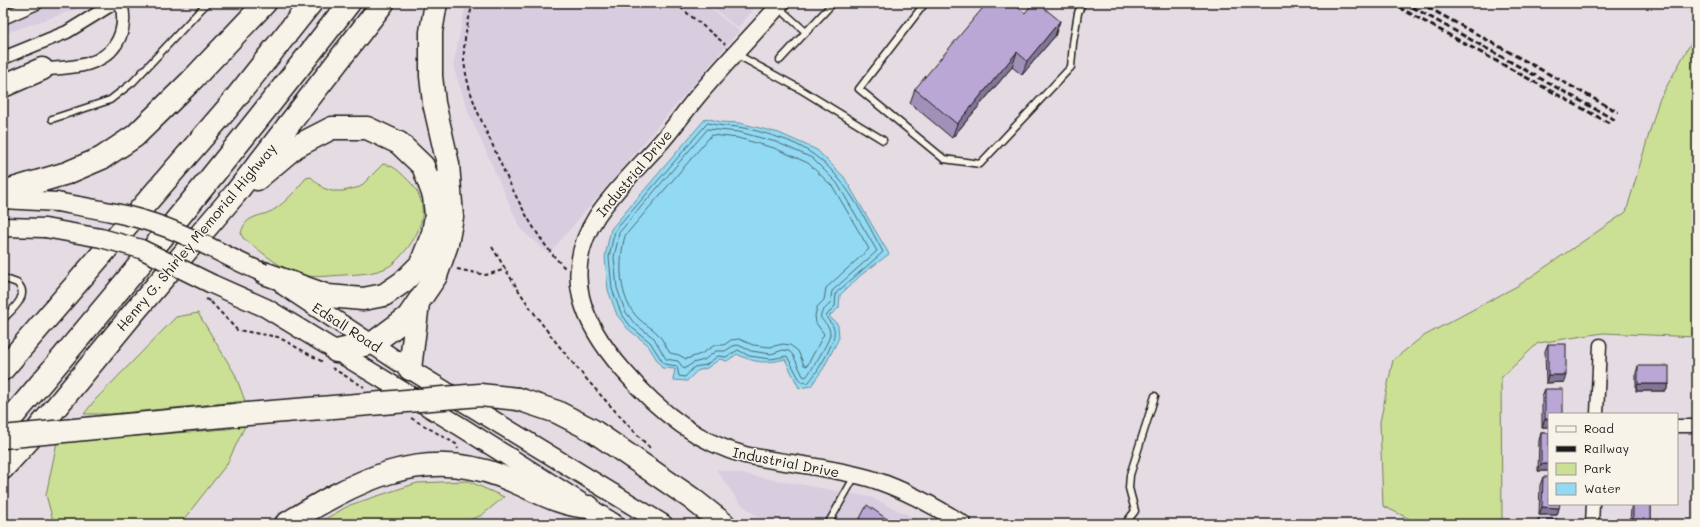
<svg xmlns="http://www.w3.org/2000/svg" width="1700" height="527" viewBox="0 0 1700 527" font-family="Mali,sans-serif">
<rect width="100%" height="100%" fill="#e5dce3"/>
<filter id="ink" filterUnits="userSpaceOnUse"><feTurbulence type="fractalNoise" baseFrequency=".025" numOctaves="2"/><feDisplacementMap in="SourceGraphic" scale="8" xChannelSelector="R" yChannelSelector="G"/><feConvolveMatrix kernelMatrix="1 2 1 2 8 2 1 2 1" color-interpolation-filters="sRGB"/></filter>
<g filter="url(#ink)">
<g fill="#d8ccdf">
<polygon points="3,3 79,3 77,9 3,34"/>
<polygon points="466,3 704,3 739,31 549,254 521,230 469,114 453,66"/>
<polygon points="707,3 759,3 738,28"/>
<polygon points="716,469 870,497 927,524 766,524 738,501"/>
</g>
<g fill="#cbe095" stroke="#747e58">
<polygon points="1697,32 1697,337 1603,333 1538,343 1501,378 1502,524 1420,524 1383,506 1380,422 1393,360 1422,337 1519,285 1626,212 1659,100"/>
<path d="M383 164C393 165 399 171 406 178 436 205 420 238 395 262 383 274 358 274 343 275 327 276 309 279 294 272 275 265 260 250 243 238L241 234C245 213 262 218 275 209 286 202 297 189 306 178L311 177 323 188 332 191H343L360 187Z"/>
<polygon points="198,313 235,374 245,401 111,414 84,414 95,400 176,317"/>
<polygon points="245,426 227,464 180,524 54,524 46,495 57,442 227,429"/>
<polygon points="468,481 504,497 482,515 459,524 316,524 350,505 417,483"/>
</g>
<path fill="#92daf3" stroke="#638e9d" d="M706 118 721 122 740 123 779 133 817 150 844 177 889 254 861 275 840 295 839 308 829 316 838 325 839 338 823 369 811 386 799 388 785 359C768 364 753 363 737 354L727 361 720 359 707 368 697 371 687 381 673 380 675 369 662 368 647 344 628 329 617 315 608 290 605 257 608 242 611 229Z"/>
<g fill="none" stroke-linecap="round" stroke-linejoin="round">
<g stroke="#4b6872" stroke-width="1">
<path d="M708 123C718 126 728 126 738 127 751 129 765 133 777 137 835 154 856 202 883 252L836 293 835 306 826 316C827 321 833 323 834 329 837 341 817 373 808 383L801 382 787 356 771 359 749 356 738 350 726 357 718 356 706 365 694 367 685 377 679 376 677 366 664 364 650 342 631 327 621 313 612 289 609 257 612 243 615 231Z"/>
<path d="M708 129 739 132 776 142 812 158 837 183 877 251 832 291 830 304C809 322 830 318 830 334 830 341 811 371 806 377L803 376 793 355 789 351 783 350 771 354 751 351 738 345 733 346 725 351H716L704 360 693 363 684 369 678 361 666 359 654 338 634 323 625 311 617 288 614 257 617 244 619 233Z"/>
<path d="M712 135 738 138 774 148 808 163 833 187 869 249 826 288 824 300 817 307 815 316 816 323 824 334 807 366 804 365 798 351 790 345 783 344 770 347 753 345 739 339 731 340 724 345H715L701 354 686 359 679 355 670 353C666 347 663 340 658 334 653 328 645 325 639 319 618 299 618 262 625 236Z"/>
</g>
<g stroke="#1c1c1c" stroke-width="9">
<g id="service">
<polyline points="925,3 859,89 944,159 980,164 1071,67 1073,43 1078,13 1082,3"/>
<polyline points="779,8 806,32"/>
<polyline points="736,54 800,89 883,140"/>
<polyline points="780,60 833,3"/>
<polyline points="52,119 110,100 133,82 207,3"/>
<path d="M3 278 17 283C31 295 12 310 3 319"/>
<polyline points="828,524 855,476"/>
<polyline points="1125,524 1135,511 1129,488 1130,475 1155,396"/>
</g>
</g>
<g stroke="#1c1c1c" stroke-width="15">
<g id="minor">
<polyline points="3,18 37,3"/>
<polyline points="3,58 67,32 114,3"/>
<path d="M37 70C64 67 99 70 116 44 124 31 125 18 121 3"/>
<polyline points="1597,414 1600,345"/>
<polyline points="1677,426 1697,426"/>
<polyline points="1592,524 1593,504"/>
</g>
</g>
<g stroke="#1c1c1c" stroke-width="19">
<path id="tertiary" d="M781 3C755 33 727 61 702 91 688 107 676 125 662 141 640 166 615 189 597 216 560 274 583 324 623 370 656 409 695 442 745 455 788 464 833 467 875 480 907 491 935 506 963 524"/>
</g>
<g stroke="#1c1c1c" stroke-width="21">
<g id="secondary">
<polyline points="3,199 57,202"/>
<polyline points="3,227 45,228"/>
<polyline points="212,284 266,308 463,428 615,524"/>
<polyline points="284,286 411,370 663,524"/>
</g>
</g>
<g stroke="#1c1c1c" stroke-width="25">
<g id="motorway">
<polyline points="3,86 42,69"/>
<polyline points="257,179 295,147 332,128 367,128 399,143 423,166 434,196 436,215 433,233 421,264 403,282 384,295 363,299 328,296 264,273"/>
<polyline points="3,192 67,173 102,158 135,136 190,82 265,3"/>
<polyline points="336,351 373,343 408,317 436,276 447,244 452,217 448,164 434,103 431,76 431,32 436,3"/>
<polyline points="3,369 227,109 311,3"/>
<polyline points="410,369 418,303"/>
<polyline points="518,399 557,412 592,430 691,498 724,524"/>
<polyline points="105,427 223,416"/>
<path d="M3 428C121 289 237 148 349 3"/>
<polyline points="3,468 34,434 135,311 235,194 383,3"/>
<path d="M286 524C354 482 420 445 501 476 530 487 559 506 589 507"/>
</g>
</g>
<g stroke="#1c1c1c" stroke-width="2" stroke-dasharray="4 3" stroke-linecap="butt">
<path d="M473 3C468 21 463 41 464 60 467 91 480 118 493 146 510 186 534 238 565 268"/>
<polyline points="675,3 725,44"/>
<path d="M492 247C502 263 511 279 521 294 558 350 605 401 651 449"/>
<polyline points="457,269 486,275 506,269"/>
<polyline points="211,302 237,330 278,337 323,362"/>
<polyline points="332,368 364,387"/>
<polyline points="411,418 456,444 458,449"/>
</g>
<use href="#service" stroke="#f7f3e8" stroke-width="6"/>
<use href="#minor" stroke="#f7f3e8" stroke-width="12"/>
<use href="#tertiary" stroke="#f7f3e8" stroke-width="16"/>
<use href="#secondary" stroke="#f7f3e8" stroke-width="18"/>
<use href="#motorway" stroke="#f7f3e8" stroke-width="22"/>
<g stroke="#1c1c1c" stroke-width="3" stroke-dasharray="6 3" stroke-linecap="butt">
<polyline points="1391,3 1609,123"/>
<polyline points="1405,3 1615,120"/>
<polyline points="1420,3 1618,112"/>
</g>
<g stroke="#1c1c1c" stroke-width="21" stroke-linecap="butt">
<g id="secondary-bridge">
<path d="M57 202C90 208 124 213 156 224 194 236 227 258 264 273"/>
<polyline points="45,228 101,238 141,249 212,284"/>
</g>
</g>
<g stroke="#1c1c1c" stroke-width="25" stroke-linecap="butt">
<g id="motorway-bridge">
<polyline points="223,416 480,395 518,399"/>
<polyline points="3,437 105,427"/>
</g>
</g>
<polyline stroke="#1c1c1c" stroke-width="2" stroke-dasharray="4 3" stroke-linecap="butt" points="206,299 211,302"/>
<use href="#secondary-bridge" stroke="#f7f3e8" stroke-width="18"/>
<use href="#motorway-bridge" stroke="#f7f3e8" stroke-width="22"/>
</g>
<g fill="#a190b8" stroke="#1c1c1c">
<polygon points="1060,21 1055,36 1022,75 1012,67 952,138 910,103 915,89"/>
<polygon points="1548,344 1564,382 1546,383 1545,351"/>
<polygon points="1638,366 1669,384 1666,391 1636,391 1636,373"/>
<polygon points="1697,370 1697,392 1694,392 1696,374"/>
<polygon points="1545,389 1549,414 1549,427 1542,427 1542,396"/>
<polygon points="1541,433 1549,433 1549,471 1538,471 1539,440"/>
<polygon points="1543,477 1559,508 1557,515 1539,515 1540,485"/>
<polygon points="1632,504 1651,504 1651,524 1630,524 1631,508"/>
</g>
<g fill="#837596" stroke="#1c1c1c">
<polygon points="1060,21 1055,36 1022,75 1027,61"/>
<polygon points="1017,52 1012,67 952,138 957,124"/>
<polygon points="1548,375 1566,375 1564,382 1546,383"/>
<polygon points="1638,384 1669,384 1666,391 1636,391"/>
<polygon points="1697,385 1697,392 1694,392"/>
<polygon points="1545,419 1549,419 1549,427 1542,427"/>
<polygon points="1541,464 1549,464 1549,471 1538,471"/>
<polygon points="1542,507 1559,508 1557,515 1539,515"/>
</g>
<g fill="#bba7d6" stroke="#1c1c1c">
<polygon points="987,3 1012,3 1025,13 1033,3 1038,3 1060,21 1027,61 1017,52 957,124 915,89"/>
<rect x="1548" y="344" width="18" height="31"/>
<rect x="1638" y="366" width="31" height="18"/>
<polygon points="1545,389 1563,389 1563,414 1549,414 1549,419 1545,419"/>
<rect x="1541" y="433" width="8" height="31"/>
<polygon points="1543,477 1549,477 1549,504 1560,504 1559,508 1542,507"/>
<rect x="1633" y="504" width="18" height="20"/>
<polygon points="867,505 894,524 857,524"/>
<rect x="1538" y="519" width="19" height="5"/>
</g>
</g>
<g text-anchor="middle" dominant-baseline="central" stroke-width="3" stroke-linejoin="round" paint-order="stroke">
<g font-size="14" fill="#1c1c1c" stroke="#f7f3e8">
<text transform="translate(634 173) rotate(-50)">Industrial Drive</text>
<text transform="translate(196 237) rotate(-50)">Henry G. Shirley Memorial Highway</text>
<text transform="translate(347 327) rotate(33)">Edsall Road</text>
<text transform="translate(786 462) rotate(11)">Industrial Drive</text>
</g>
</g>
<rect width="1700" height="527" fill="none" stroke="#f7f3e8" stroke-width="16"/>
<rect x="8" y="8" width="1684" height="511" fill="none" stroke="#1c1c1c" stroke-width="1.5" filter="url(#ink)"/>
<rect x="1548" y="413" width="130" height="92" fill="#f7f3e8" stroke="#9f9d96"/>
<rect x="1556" y="426" width="20" height="6" fill="#f7f3e8" stroke="#9f9d96"/>
<text x="1584" y="433" font-size="12" fill="#1c1c1c">Road</text>
<rect x="1556" y="446" width="20" height="6" fill="#1c1c1c" stroke="#9f9d96"/>
<text x="1584" y="453" font-size="12" fill="#1c1c1c">Railway</text>
<rect x="1556" y="463" width="20" height="12" fill="#cbe095" stroke="#9f9d96"/>
<text x="1584" y="473" font-size="12" fill="#1c1c1c">Park</text>
<rect x="1556" y="483" width="20" height="12" fill="#92daf3" stroke="#9f9d96"/>
<text x="1584" y="493" font-size="12" fill="#1c1c1c">Water</text>
</svg>
